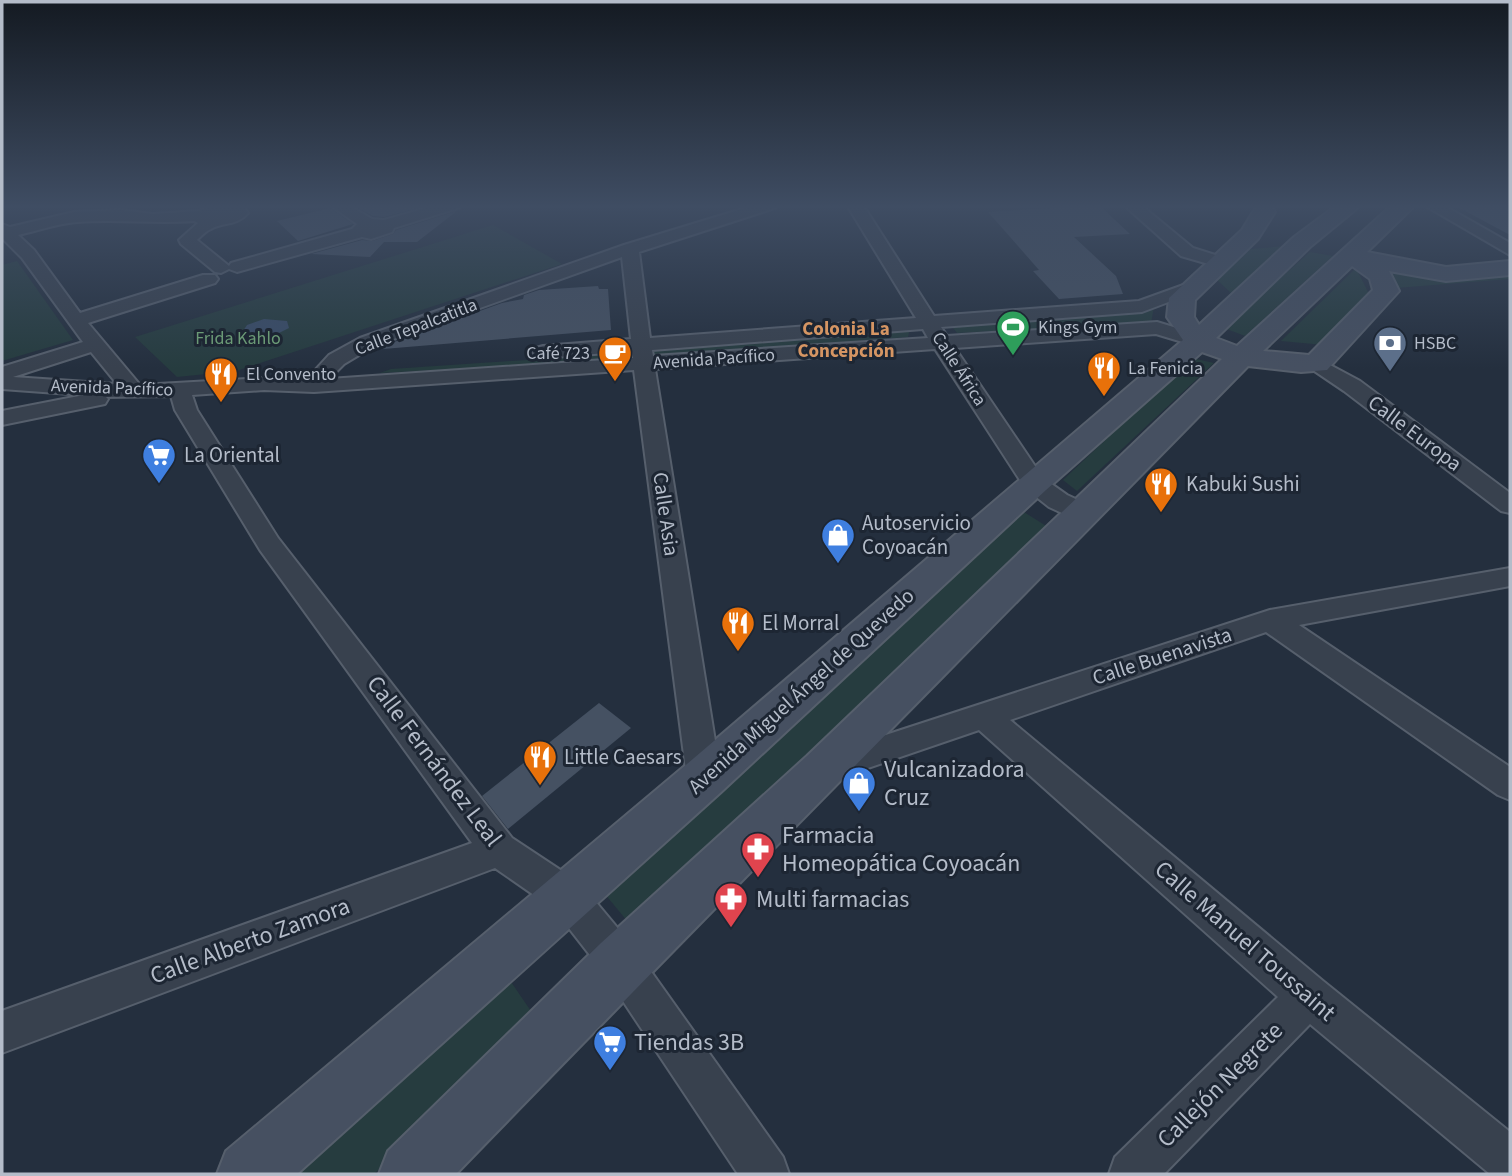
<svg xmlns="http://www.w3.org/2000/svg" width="1512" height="1176" viewBox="0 0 1512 1176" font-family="'Source Sans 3',sans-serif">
<rect width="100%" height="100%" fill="#242f3e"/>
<g fill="#263c3f">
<polygon points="493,225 562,264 236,371 177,377 135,337"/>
<polygon points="1286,246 1231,293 1217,280 1251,249"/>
<polygon points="1310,252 1333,256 1245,336 1224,328"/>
<polygon points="17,261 73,340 2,361 2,265"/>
<polygon points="1378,266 1433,278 1510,272 1510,279 1396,288"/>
<polygon points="1356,268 1370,296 1324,345 1281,341"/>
<polygon points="1154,307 1151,323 957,333 950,324"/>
<polygon points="910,329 908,337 654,357 652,348"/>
<polygon points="602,355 602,361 380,373 391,369"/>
<polygon points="1192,358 1214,363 1077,491 1063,480"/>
<polygon points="1024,512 1051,529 633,928 604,893"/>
<polygon points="507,976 535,1017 374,1174 285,1174"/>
</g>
<polygon fill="#394c67" points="264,319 287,321 289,328 267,339 243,337 241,334 247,325"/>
<g fill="#455162">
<polygon points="353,205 429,205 384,217 373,216"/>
<polygon points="1099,205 1130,234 1074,237 1116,276 1123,294 1059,299 1033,271 1039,270 988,212"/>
<polygon points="1454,205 1510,205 1510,235"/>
<polygon points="330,208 353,224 298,241 277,221"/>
<polygon points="457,211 417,242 384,242 370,257 311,254 362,240 372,241 393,234 396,230"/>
<polygon points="598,286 599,289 608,289 611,330 383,349 383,346 502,303 523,299 524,295 539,290"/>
<polygon points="599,703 631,728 508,829 482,796"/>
</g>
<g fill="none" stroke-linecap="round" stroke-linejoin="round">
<g stroke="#565f6c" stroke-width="4">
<g id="street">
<path d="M235 205 244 207 248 213C237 226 223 222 211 229 206 231 201 236 197 240L229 266 231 263 352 229 357 224 330 205H348L372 219 384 220 437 205H461L458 208 394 228 392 232 371 239 362 237 237 272 229 269 221 273 215 272 181 244 179 240 198 223 194 221C155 224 117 219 78 222 58 223 37 231 18 235L34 250 80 313 203 275H215L218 279 215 283 88 323 140 385 264 378 307 379 329 355 360 338 624 245 755 205H778L775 208 639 252 650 338 916 318 847 205H863L934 316 1139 301 1189 283 1198 288 1195 292 1142 312 941 327 947 336 1157 322 1206 337 1209 341 1206 345 1199 347 1156 334 955 348 1043 478 1067 495 1093 507 1097 513 1093 519 1084 521 1075 519 1049 507 1025 488 935 349 655 369 721 778 716 788 704 792 692 788 687 778 634 370 314 392 264 390 192 395 197 410 278 538 512 838 580 883 635 949 783 1157 789 1174H738L607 977 554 909 495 868 2 1053V1011L472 843 260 550 175 410 171 396 106 397 108 399 105 404 2 425V411L84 395 2 389V367L83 342 22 258 2 238V224L10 227 74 212 121 210 153 214 199 211 209 206ZM622 257 631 339 543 346 536 348 533 352 536 356 543 358 632 351 633 358 329 379 344 364 374 346ZM923 329 928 338 653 356 652 350ZM91 352 117 384 13 377Z"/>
<polygon points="1124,205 1141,205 1193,248 1225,258 1228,262 1219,267 1181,256"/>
<polygon points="1424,205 1443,205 1510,243 1510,255"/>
<polygon points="1317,358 1360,381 1510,493 1510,513 1501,511 1344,391 1310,368 1307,364 1310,360"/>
<polygon points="1510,568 1510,586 1299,625 1510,767 1510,800 1498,795 1266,632 1010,720 1323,981 1510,1132 1510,1174 1490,1174 1310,1024 1164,1174 1109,1174 1115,1157 1278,997 979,730 830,781 818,777 813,767 818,757 1270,610"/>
</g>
</g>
<g stroke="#565f6c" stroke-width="4">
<path id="secondary" d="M1337 205H1361L1310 247 1216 338 1237 346 1392 205H1415L1367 252 1446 267 1510 261V275L1446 281 1389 271 1399 291 1327 370 1301 372 1248 366C984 636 718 903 456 1174H379L388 1151 601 943 807 756 1222 359 1202 352 1046 490 721 792 297 1174H217L226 1151 687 764 1183 340 1167 317 1169 298 1242 230 1256 207H1272L1275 212 1258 239 1195 300 1194 317 1199 325 1294 237ZM1352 266 1370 279 1373 290 1309 355 1263 351Z"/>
</g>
<use href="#street" fill="#38414e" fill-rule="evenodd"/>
<use href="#secondary" fill="#465061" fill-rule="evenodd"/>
</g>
<linearGradient id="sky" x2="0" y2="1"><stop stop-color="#141a22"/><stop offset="0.56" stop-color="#3f4d63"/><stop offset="1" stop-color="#3f4d63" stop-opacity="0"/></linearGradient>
<rect width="1512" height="369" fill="url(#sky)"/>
<defs>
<g id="stadium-pin" transform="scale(1.75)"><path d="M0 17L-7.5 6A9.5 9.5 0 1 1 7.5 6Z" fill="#2e9e5b" stroke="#1d2633"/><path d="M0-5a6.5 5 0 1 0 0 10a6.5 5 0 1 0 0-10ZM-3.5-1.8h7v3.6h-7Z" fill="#fff"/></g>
<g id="bank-pin" transform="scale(1.75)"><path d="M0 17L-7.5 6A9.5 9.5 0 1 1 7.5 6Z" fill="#5c6f8a" stroke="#1d2633"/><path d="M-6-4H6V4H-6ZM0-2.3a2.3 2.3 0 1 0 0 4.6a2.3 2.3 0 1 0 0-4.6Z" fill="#fff"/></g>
<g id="cafe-pin" transform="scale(1.75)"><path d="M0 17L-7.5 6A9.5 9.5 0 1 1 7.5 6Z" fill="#e8710a" stroke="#1d2633"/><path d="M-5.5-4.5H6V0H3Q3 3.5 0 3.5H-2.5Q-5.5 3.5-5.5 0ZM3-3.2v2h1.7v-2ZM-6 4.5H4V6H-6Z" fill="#fff"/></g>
<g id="restaurant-pin" transform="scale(1.75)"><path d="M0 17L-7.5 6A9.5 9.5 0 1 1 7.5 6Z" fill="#e8710a" stroke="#1d2633"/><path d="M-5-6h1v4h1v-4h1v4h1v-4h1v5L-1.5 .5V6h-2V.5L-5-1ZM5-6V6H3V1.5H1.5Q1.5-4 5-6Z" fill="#fff"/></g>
<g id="supermarket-pin" transform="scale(1.75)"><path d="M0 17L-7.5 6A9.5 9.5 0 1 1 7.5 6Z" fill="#3f7fe0" stroke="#1d2633"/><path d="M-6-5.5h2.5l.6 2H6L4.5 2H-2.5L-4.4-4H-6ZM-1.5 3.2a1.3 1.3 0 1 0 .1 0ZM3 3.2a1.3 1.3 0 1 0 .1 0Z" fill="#fff"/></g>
<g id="shop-pin" transform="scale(1.75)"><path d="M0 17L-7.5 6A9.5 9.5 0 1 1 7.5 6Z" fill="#3f7fe0" stroke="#1d2633"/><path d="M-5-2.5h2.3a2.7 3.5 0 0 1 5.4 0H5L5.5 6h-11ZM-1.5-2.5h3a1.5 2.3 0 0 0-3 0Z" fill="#fff"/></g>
<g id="pharmacy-pin" transform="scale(1.75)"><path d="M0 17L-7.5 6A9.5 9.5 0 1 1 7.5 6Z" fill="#e0444e" stroke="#1d2633"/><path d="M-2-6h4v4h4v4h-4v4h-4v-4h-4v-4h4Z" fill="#fff"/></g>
</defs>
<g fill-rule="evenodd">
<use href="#stadium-pin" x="1013" y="327"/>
<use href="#bank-pin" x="1390" y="343"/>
<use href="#cafe-pin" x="615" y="353"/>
<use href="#restaurant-pin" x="1104" y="368"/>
<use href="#restaurant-pin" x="221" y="374"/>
<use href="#supermarket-pin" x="159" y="455"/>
<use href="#restaurant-pin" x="1161" y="484"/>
<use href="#shop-pin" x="838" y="535"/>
<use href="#restaurant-pin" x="738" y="623"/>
<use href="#restaurant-pin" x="540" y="757"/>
<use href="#shop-pin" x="859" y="783"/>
<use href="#pharmacy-pin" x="758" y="849"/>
<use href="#pharmacy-pin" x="731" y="899"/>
<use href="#supermarket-pin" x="610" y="1042"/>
</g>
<g text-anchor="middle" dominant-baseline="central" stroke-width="6" stroke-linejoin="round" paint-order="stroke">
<g font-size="18" fill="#b4bcc9" stroke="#1d2633">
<text transform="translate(416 327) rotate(-21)">Calle Tepalcatitla</text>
<text transform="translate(714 359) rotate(-4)">Avenida Pacífico</text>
<text transform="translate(959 369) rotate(57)">Calle África</text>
<text transform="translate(112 388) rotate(2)">Avenida Pacífico</text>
</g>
<g font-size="18" fill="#b4bcc9" stroke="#1d2633" text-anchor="start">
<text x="1038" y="327">Kings Gym</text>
<text x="1414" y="343">HSBC</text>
<text x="590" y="353" text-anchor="end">Café 723</text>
<text x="1128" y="368">La Fenicia</text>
<text x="246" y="374">El Convento</text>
</g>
<g font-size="18" fill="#6b9a76" stroke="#1d2633">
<text x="238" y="338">Frida Kahlo</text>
</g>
<g font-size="19" font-weight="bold" fill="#d59563" stroke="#1d2633">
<text x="846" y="329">Colonia La<tspan x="846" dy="22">Concepción</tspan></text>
</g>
<g font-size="21" fill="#b4bcc9" stroke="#1d2633">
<text transform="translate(1415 433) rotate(37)">Calle Europa</text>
<text transform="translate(666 514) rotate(82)">Calle Asia</text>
<text transform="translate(1162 656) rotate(-18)">Calle Buenavista</text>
<text transform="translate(801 691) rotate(-42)">Avenida Miguel Ángel de Quevedo</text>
</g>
<g font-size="21" fill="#b4bcc9" stroke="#1d2633" text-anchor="start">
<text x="184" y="455">La Oriental</text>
<text x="1186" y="484">Kabuki Sushi</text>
<text x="862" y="523">Autoservicio<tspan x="862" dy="24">Coyoacán</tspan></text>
<text x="762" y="623">El Morral</text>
<text x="564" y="757">Little Caesars</text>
</g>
<g font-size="24" fill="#b4bcc9" stroke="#1d2633">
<text transform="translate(434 761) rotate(53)">Calle Fernández Leal</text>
<text transform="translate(250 941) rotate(-20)">Calle Alberto Zamora</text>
<text transform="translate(1245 941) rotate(41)">Calle Manuel Toussaint</text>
<text transform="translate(1220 1085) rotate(-45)">Callejón Negrete</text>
</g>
<g font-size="24" fill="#b4bcc9" stroke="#1d2633" text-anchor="start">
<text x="884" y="769">Vulcanizadora<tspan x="884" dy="28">Cruz</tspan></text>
<text x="782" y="835">Farmacia<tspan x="782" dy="28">Homeopática Coyoacán</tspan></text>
<text x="756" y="899">Multi farmacias</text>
<text x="634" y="1042">Tiendas 3B</text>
</g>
</g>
<rect width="1512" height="1176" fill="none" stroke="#b4bcc9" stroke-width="7"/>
</svg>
